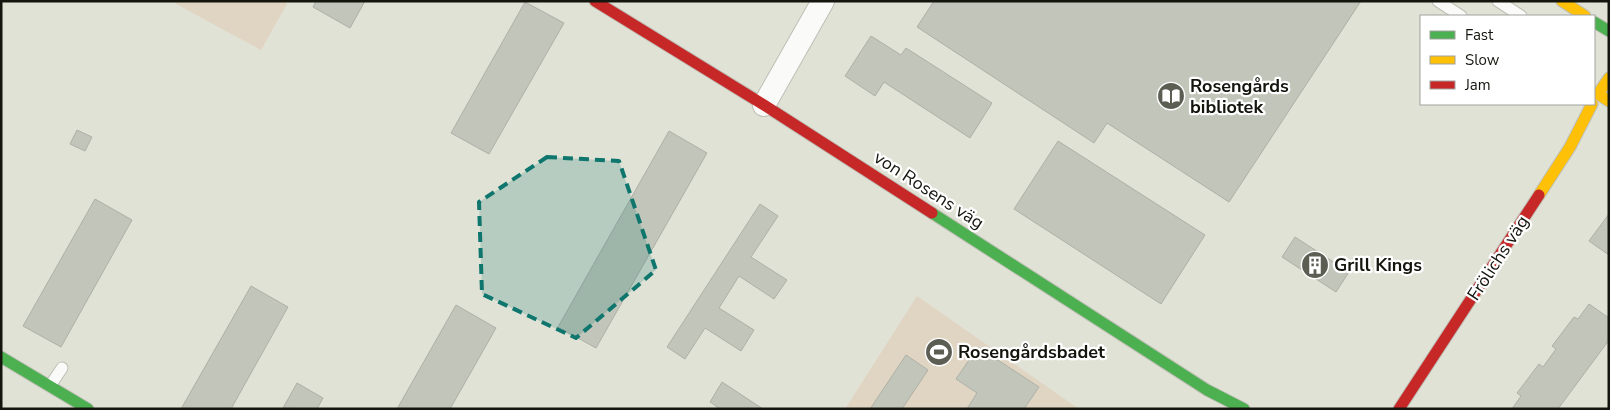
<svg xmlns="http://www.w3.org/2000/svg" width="1610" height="410" viewBox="0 0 1610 410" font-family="'Nunito Sans',sans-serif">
<rect width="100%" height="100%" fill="#e1e2d6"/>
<g fill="#e0d4c2">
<polygon points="177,1 283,1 287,4 261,50 176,4"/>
<polygon points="917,296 1079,409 845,409"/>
</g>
<g fill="#c2c5ba" stroke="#aeb0a7">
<polygon points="316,1 365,1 350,28 313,7"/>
<polygon points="934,1 1361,1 1229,202 1107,123 1094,143 917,27"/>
<polygon points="525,2 564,23 489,154 451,133"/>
<polygon points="871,36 901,55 906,48 992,103 970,138 884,82 875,96 845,76"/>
<polygon points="77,130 92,137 85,151 70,144"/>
<polygon points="669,131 707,153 596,348 558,327"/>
<polygon points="1058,141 1205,235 1161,304 1014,209"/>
<polygon points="95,199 132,220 61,347 23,326"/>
<polygon points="760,204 778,216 751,257 787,280 774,299 739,276 719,308 754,330 741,351 705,328 685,359 667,347"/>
<polygon points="1609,214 1609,255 1589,241"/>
<polygon points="1295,237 1349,272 1336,292 1282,257"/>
<polygon points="251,286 288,307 231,409 181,409"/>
<polygon points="1589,304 1609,318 1609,340 1558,409 1512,409 1521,396 1517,393 1539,364 1543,367 1556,349 1552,346 1574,317 1578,319"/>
<polygon points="456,305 496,328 450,409 397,409"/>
<polygon points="978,347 1039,387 1024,409 967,409 977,393 956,379"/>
<polygon points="906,355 928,370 902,409 870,409"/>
<polygon points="722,382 763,409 720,409 710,402"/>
<polygon points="297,383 323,398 317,409 283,408"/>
</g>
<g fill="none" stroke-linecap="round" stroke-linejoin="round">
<g stroke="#bebfb5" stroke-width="13">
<g id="lane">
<polyline points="1438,1 1461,16"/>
<polyline points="1498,1 1521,16"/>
<polyline points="50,386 62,368"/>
</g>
</g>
<g stroke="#bebfb5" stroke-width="24">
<polyline id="street" points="764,105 823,1"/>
</g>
<g stroke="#bebfb5" stroke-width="13">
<g id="fast">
<polyline points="1594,22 1609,31"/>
<polyline points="932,213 1207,390 1244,409"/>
<polyline points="1,357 88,409"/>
</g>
</g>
<g stroke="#bebfb5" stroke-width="13">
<g id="slow">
<polyline points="1562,1 1585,16"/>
<polyline points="1609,78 1598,94 1609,101"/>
<polyline points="1539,195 1570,147 1592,104"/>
</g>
</g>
<g stroke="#bebfb5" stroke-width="13">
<g id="jam">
<polyline points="595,1 764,105 932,213"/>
<polyline points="1399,409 1539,195"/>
</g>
</g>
<use href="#lane" stroke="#fafbf9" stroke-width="11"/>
<use href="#street" stroke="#fafbf9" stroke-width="22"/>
<use href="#fast" stroke="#4caf50" stroke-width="11"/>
<use href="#slow" stroke="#ffc107" stroke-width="11"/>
<use href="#jam" stroke="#c62828" stroke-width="11"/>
</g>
<path fill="#0f766e" fill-opacity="0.2" stroke="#0f766e" stroke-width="4" stroke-dasharray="10 6" stroke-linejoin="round" d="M547 157 619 161 656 270 576 338 482 294 479 202Z"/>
<defs>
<g id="library-disc" transform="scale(1.4375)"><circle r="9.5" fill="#5c5d53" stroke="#fff"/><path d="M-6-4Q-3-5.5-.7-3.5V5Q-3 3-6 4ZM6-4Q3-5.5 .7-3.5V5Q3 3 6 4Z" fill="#fff"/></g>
<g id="building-disc" transform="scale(1.4375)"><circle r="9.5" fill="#5c5d53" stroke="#fff"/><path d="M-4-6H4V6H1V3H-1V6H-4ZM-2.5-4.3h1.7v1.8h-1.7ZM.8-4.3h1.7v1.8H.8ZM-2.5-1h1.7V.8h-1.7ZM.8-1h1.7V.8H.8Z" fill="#fff"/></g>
<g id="stadium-disc" transform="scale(1.4375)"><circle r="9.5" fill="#5c5d53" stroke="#fff"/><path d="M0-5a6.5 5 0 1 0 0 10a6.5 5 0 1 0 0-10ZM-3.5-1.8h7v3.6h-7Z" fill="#fff"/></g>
</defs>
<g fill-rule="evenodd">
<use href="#library-disc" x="1171" y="96"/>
<use href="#building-disc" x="1315" y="265"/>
<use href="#stadium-disc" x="939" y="352"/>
</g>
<g text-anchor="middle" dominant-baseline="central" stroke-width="4.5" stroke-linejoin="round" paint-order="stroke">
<g font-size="18" font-weight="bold" fill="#14150d" stroke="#fff" text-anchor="start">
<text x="1190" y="86">Rosengårds<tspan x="1190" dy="21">bibliotek</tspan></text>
<text x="1334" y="265">Grill Kings</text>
<text x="958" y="352">Rosengårdsbadet</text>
</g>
<g font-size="18" fill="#14150d" stroke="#fff">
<text transform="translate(929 190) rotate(33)">von Rosens väg</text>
<text transform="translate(1498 258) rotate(-57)">Frölichs väg</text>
</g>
</g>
<rect width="1610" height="410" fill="none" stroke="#14150d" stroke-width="5"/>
<rect x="1420" y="15" width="175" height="90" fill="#ffffff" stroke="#a1a19e"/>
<rect x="1430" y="31" width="25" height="8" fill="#4caf50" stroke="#a1a19e"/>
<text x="1465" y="40" font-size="15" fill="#14150d">Fast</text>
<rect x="1430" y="56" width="25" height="8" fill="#ffc107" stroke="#a1a19e"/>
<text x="1465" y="65" font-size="15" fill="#14150d">Slow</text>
<rect x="1430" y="81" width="25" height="8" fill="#c62828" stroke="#a1a19e"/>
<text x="1465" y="90" font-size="15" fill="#14150d">Jam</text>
</svg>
